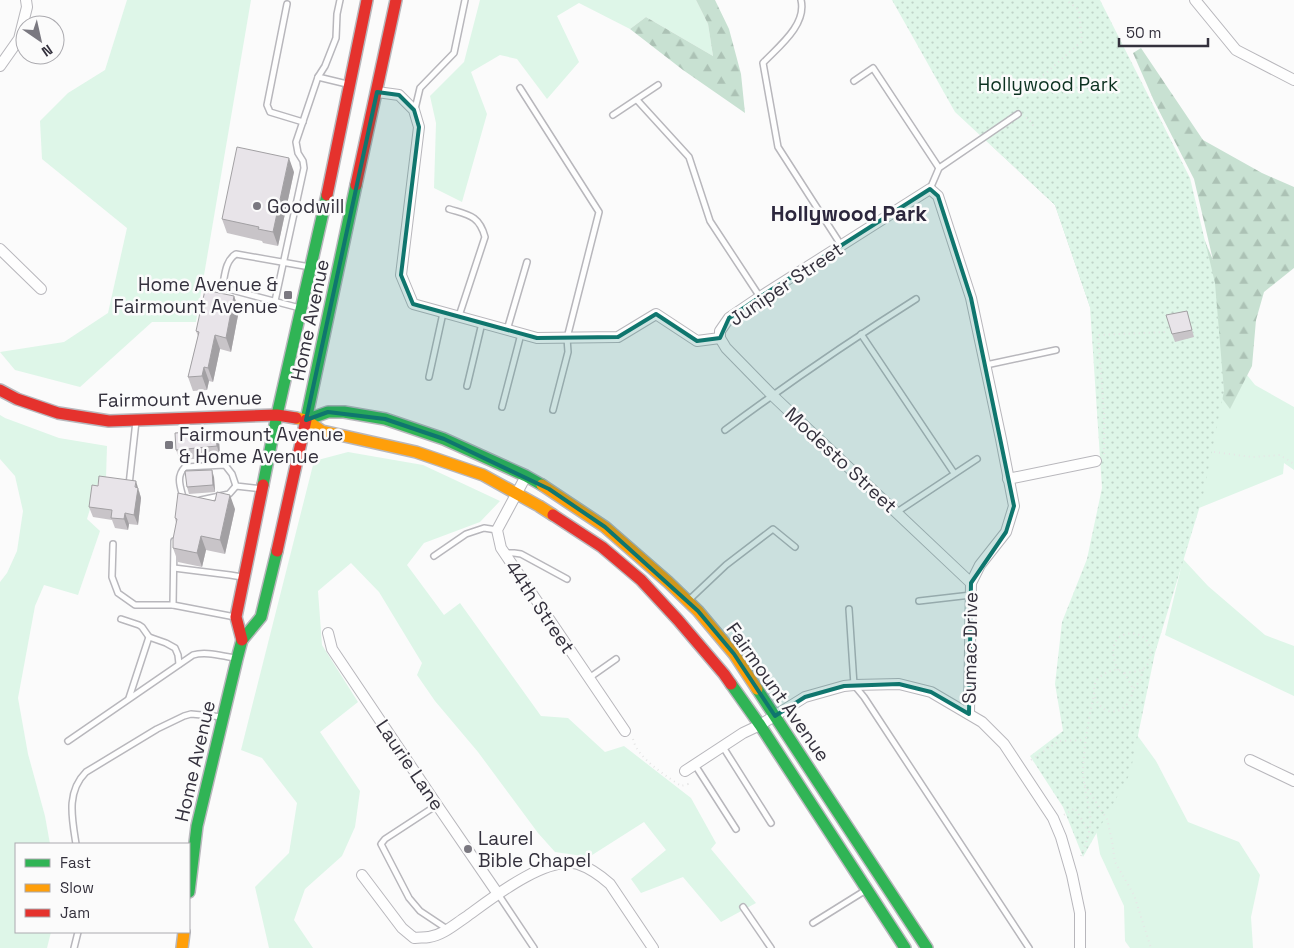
<svg xmlns="http://www.w3.org/2000/svg" width="1294" height="948" viewBox="0 0 1294 948" font-family="'Space Grotesk',sans-serif">
<defs>
<pattern id="forest-firs" width="22" height="20" patternUnits="userSpaceOnUse" patternTransform="scale(1.25)"><rect width="22" height="20" fill="#c8e1d2"/><path d="M5 1l3.5 6h-7zM16 11l3.5 6h-7z" fill="#acc2b5"/></pattern>
<pattern id="park-dots" width="8" height="8" patternUnits="userSpaceOnUse" patternTransform="scale(1.25)"><rect width="8" height="8" fill="#def6e8"/><path d="M2 2h.1M6 6h.1" fill="none" stroke="#bfd3c8" stroke-width="1.8" stroke-linecap="round"/></pattern>
</defs>
<rect width="100%" height="100%" fill="#fbfbfb"/>
<g fill="#def6e8">
<polygon points="127,0 251,0 196,322 152,322 80,387 15,370 0,352 64,342 108,313 127,228 42,159 40,121 68,93 105,70"/>
<polygon points="480,0 696,0 708,24 713,56 646,17 630,29 579,3 557,16 579,62 547,99 517,59 500,55 471,72 487,114 462,202 434,188 436,123 430,96 464,62"/>
<polygon points="1183,347 1230,408 1247,375 1255,385 1294,407 1294,470 1284,463 1283,474 1199,508 1211,431"/>
<polygon points="0,415 5,418 59,438 107,446 106,478 99,479 87,519 100,531 78,595 44,585 35,606 18,698 28,754 45,816 50,844 16,844 16,932 51,932 47,948 0,948 0,582 7,573 17,551 23,511 15,476 0,459"/>
<polygon points="348,452 423,465 500,501 480,522 424,543 407,565 444,615 460,603 541,716 568,718 605,752 624,746 691,798 716,843 711,849 756,903 721,922 683,877 641,893 631,879 666,850 644,822 589,857 555,852 538,833 478,752 435,701 417,675 422,663 379,592 351,563 318,591 322,645 358,702 320,732 360,791 355,827 342,856 305,889 294,920 313,948 269,948 255,887 289,853 297,803 262,758 241,750 314,461"/>
<polygon points="1183,559 1208,586 1265,635 1294,646 1294,696 1165,635"/>
<polygon points="1132,728 1156,761 1188,822 1239,842 1260,875 1251,917 1253,948 1130,948 1125,941 1124,906 1100,854 1095,824"/>
</g>
<g fill="url(#forest-firs)">
<polygon points="696,0 715,0 729,29 741,74 745,113 683,70 630,29 646,17 713,56 708,24"/>
<polygon points="1141,48 1203,140 1262,173 1294,187 1294,268 1264,292 1256,320 1252,366 1230,409 1218,393 1090,307 1055,205 992,146 1205,241 1213,260 1194,179 1154,101 1133,53"/>
</g>
<polygon fill="url(#park-dots)" points="892,0 1100,0 1190,178 1215,283 1224,391 1203,496 1155,653 1130,774 1083,857 1063,807 1030,756 1063,731 1055,684 1062,622 1087,559 1102,488 1090,307 1055,205 955,112"/>
<g fill="none" stroke-linecap="round" stroke-linejoin="round">
<g stroke="#b8b7bc" stroke-width="8">
<g id="lane">
<path d="M801 0C807 25 778 47 763 63L778 147 841 245"/>
<polyline points="287,4 267,105 270,112 303,122"/>
<polyline points="318,77 347,84"/>
<polyline points="854,81 873,68 939,168"/>
<polyline points="520,88 599,212 567,338 568,352 553,410"/>
<polyline points="637,100 689,157 710,221 760,297"/>
<polyline points="415,109 420,88 454,53 465,0"/>
<polyline points="613,115 658,85"/>
<polyline points="930,189 939,168 1018,114"/>
<path d="M449 209C468 215 479 215 485 237L459 316"/>
<polyline points="275,301 304,168 303,161 298,153 296,142 318,77 325,66 336,38 337,14 340,0"/>
<path d="M300 308 232 290 226 288 223 284C225 273 226 260 236 254L310 267"/>
<polyline points="507,330 527,262"/>
<polyline points="861,334 954,473"/>
<polyline points="986,365 1056,350"/>
<polyline points="429,377 443,313"/>
<polyline points="467,386 482,323"/>
<polyline points="502,407 521,334"/>
<path d="M725 430C787 384 851 340 916 299"/>
<polyline points="129,485 136,421"/>
<path d="M186 498 183 497C180 486 176 476 185 467L225 465 232 474 236 486 262 489"/>
<polyline points="201,500 229,494 236,486"/>
<polyline points="897,512 977,459"/>
<polyline points="113,544 112,577 118,593 135,605 173,605 235,617"/>
<polyline points="505,553 514,553 521,554 567,579"/>
<polyline points="434,556 466,534 484,528 497,530"/>
<polyline points="174,568 230,575 242,577"/>
<polyline points="690,599 726,565 773,529 795,547"/>
<polyline points="919,601 971,595"/>
<polyline points="173,605 174,541"/>
<polyline points="849,609 854,685 864,697 1029,948"/>
<polyline points="121,619 139,625 142,627 149,637 166,643 175,648 178,655 179,664"/>
<polyline points="589,678 616,659"/>
<polyline points="129,698 149,637"/>
<path d="M68 741 193 655C206 651 221 656 235 658"/>
<polyline points="723,747 771,823"/>
<polyline points="695,765 736,829"/>
<polyline points="437,805 385,839 381,844 409,898 420,911 447,929"/>
<path d="M76 844C72 818 66 792 86 772L157 729 184 716 191 714 223 717"/>
<polyline points="498,894 534,948"/>
<polyline points="743,907 771,948"/>
<polyline points="813,923 866,890"/>
<polyline points="74,948 78,932"/>
</g>
</g>
<g stroke="#b8b7bc" stroke-width="12">
<g id="street">
<polyline points="1195,0 1236,50 1294,80"/>
<polyline points="0,66 19,39 27,7 26,0"/>
<polyline points="377,92 399,95 414,110 419,127 401,275 413,304 537,338 618,337 656,314 697,341 720,338"/>
<polyline points="0,249 41,289"/>
<polyline points="526,476 497,530 501,548 625,731"/>
<polyline points="1008,479 1096,461"/>
<polyline points="328,633 332,649 437,805 498,894"/>
<polyline points="969,714 971,583 980,565 1006,532 1014,506 1001,439 971,298 938,196 930,189 760,297 729,318 720,331 720,338 726,348 772,395 971,583"/>
<polyline points="1250,760 1294,781"/>
<polyline points="685,771 743,733 760,725 805,697 844,686 854,685 899,684 931,692 982,722 1004,744 1053,818 1061,837 1072,875 1080,913 1080,948"/>
<path d="M362 875 402 928 414 938C419 937 424 938 429 937 443 935 455 924 466 917 491 899 546 855 578 864 590 868 601 876 610 884L653 948"/>
</g>
</g>
<g stroke="#b8b7bc" stroke-width="14">
<g id="fast">
<polyline points="277,415 327,195"/>
<polyline points="306,420 328,412 344,412 385,419 444,439 526,476 542,485"/>
<polyline points="306,420 356,185"/>
<polyline points="263,485 277,415"/>
<polyline points="731,684 760,725 905,948"/>
<polyline points="757,689 927,948"/>
<polyline points="189,892 197,826 237,659 242,640 261,617 277,551"/>
</g>
</g>
<g stroke="#b8b7bc" stroke-width="14">
<g id="slow">
<polyline points="296,418 306,420 322,431 416,452 483,475 539,506 553,515"/>
<polyline points="542,485 605,527 668,582 698,611 734,654 757,689"/>
<polyline points="182,948 184,932"/>
</g>
</g>
<g stroke="#b8b7bc" stroke-width="14">
<g id="jam">
<polyline points="356,185 396,0"/>
<polyline points="327,195 367,0"/>
<polyline points="0,390 17,399 58,413 109,421 277,415 296,418"/>
<polyline points="553,515 602,547 641,580 678,620 724,674 731,684"/>
<polyline points="277,551 306,420"/>
<polyline points="242,640 236,617 263,485"/>
</g>
</g>
<g stroke="#e6e6e6" stroke-width="2" stroke-dasharray="1 4" stroke-linecap="butt">
<polyline points="1015,96 1046,73 1082,41 1079,10 1066,0"/>
<polyline points="1026,118 1029,119 1034,127"/>
<polyline points="1214,452 1252,457 1280,455 1294,464"/>
<polyline points="1104,454 1104,412 1098,335 1166,332"/>
<path d="M1118 670C1112 657 1109 639 1126 634 1131 633 1137 633 1141 636 1153 642 1154 661 1143 669 1138 672 1130 672 1124 673"/>
<polyline points="1134,688 1140,681 1143,669"/>
<path d="M633 739C637 758 665 775 681 786L688 784 687 783"/>
<polyline points="1031,760 1059,741 1085,740"/>
<polyline points="1085,785 1107,819 1112,841 1115,862 1134,895 1151,948"/>
<polyline points="1064,815 1075,808 1089,832"/>
<path d="M1081 856C1086 843 1092 829 1090 815 1088 800 1083 785 1083 770 1084 744 1089 719 1094 693 1094 689 1094 685 1096 681 1100 676 1111 668 1118 670 1125 671 1130 683 1133 689 1132 695 1131 700 1127 704 1115 719 1097 710 1094 693"/>
</g>
<use href="#lane" stroke="#fefefe" stroke-width="5"/>
<use href="#street" stroke="#fefefe" stroke-width="10"/>
<use href="#fast" stroke="#30b455" stroke-width="11"/>
<use href="#slow" stroke="#ff9f0a" stroke-width="11"/>
<use href="#jam" stroke="#e5322d" stroke-width="11"/>
</g>
<g fill="#c8c4c8">
<polygon points="294,172 278,246 263,243 262,241 227,233 222,219"/>
<polygon points="234,296 239,310 231,352 220,349 213,382 209,381 207,390 193,391 188,377 198,336 196,331"/>
<polygon points="1187,311 1194,337 1175,342 1172,334"/>
<polygon points="219,440 220,457 180,460 176,450"/>
<polygon points="214,477 215,492 189,494 187,487"/>
<polygon points="98,486 139,491 141,498 138,525 129,524 128,530 115,528 112,520 93,517 89,507"/>
<polygon points="235,509 225,554 206,550 202,567 178,562 173,548 176,523 175,518"/>
</g>
<g fill="#a2a0a3">
<polygon points="289,158 294,172 278,246 273,232"/>
<polygon points="234,296 239,310 231,352 226,338"/>
<polygon points="215,335 220,349 213,382 208,368"/>
<polygon points="204,367 209,381 207,390 202,376"/>
<polygon points="215,430 219,440 220,457 217,446"/>
<polygon points="212,470 214,477 215,492 213,485"/>
<polygon points="136,481 141,498 138,525 134,515"/>
<polygon points="230,495 235,509 225,554 220,540"/>
<polygon points="125,513 129,524 128,530 124,519"/>
<polygon points="201,536 206,550 202,567 197,553"/>
</g>
<g fill="#e8e4e9" stroke="#a2a0a3">
<polygon points="237,147 289,158 273,232 258,229 259,227 222,219"/>
<polygon points="205,290 234,296 226,338 215,335 208,368 204,367 202,376 188,377 199,332 196,331"/>
<polygon points="1187,311 1192,330 1172,334 1166,315"/>
<polygon points="215,430 217,446 176,450 175,433"/>
<polygon points="212,470 213,485 187,487 185,471"/>
<polygon points="99,476 136,481 135,487 138,488 134,515 125,513 124,519 111,518 112,510 89,507 92,485 98,486"/>
<polygon points="217,492 230,495 220,540 201,536 197,553 173,548 173,539 177,519 175,518 178,493 215,501"/>
</g>
<path fill="#0f766e" fill-opacity="0.2" stroke="#0f766e" stroke-width="4" stroke-linejoin="round" d="M377 92 399 95 414 110 419 127 401 275 413 304 537 338 618 337 656 314 697 341 720 338 729 318 760 297 930 189 938 196 971 298 1014 506 1006 532 971 583 969 714 931 692 899 684 844 686 805 697 775 716 734 654 698 611 605 527 549 489 444 439 385 419 328 412 306 420Z"/>
<g fill="#7a7880" stroke="#fbfbfb" stroke-width="2">
<circle cx="257" cy="206" r="5"/>
<rect x="283" y="290" width="10" height="10" rx="2.5"/>
<rect x="164" y="440" width="10" height="10" rx="2.5"/>
<circle cx="468" cy="849" r="5"/>
</g>
<g text-anchor="middle" dominant-baseline="central" stroke-width="5" stroke-linejoin="round" paint-order="stroke">
<g font-size="19" fill="#0c3120" stroke="#fbfbfb">
<text x="1048" y="84">Hollywood Park</text>
</g>
<g font-size="19" fill="#34313d" stroke="#fbfbfb" text-anchor="start">
<text x="267" y="206">Goodwill</text>
<text x="278" y="284" text-anchor="end">Home Avenue &amp;<tspan x="278" dy="22">Fairmount Avenue</tspan></text>
<text x="179" y="434">Fairmount Avenue<tspan x="179" dy="22">&amp; Home Avenue</tspan></text>
<text x="478" y="838">Laurel<tspan x="478" dy="22">Bible Chapel</tspan></text>
</g>
<g font-size="19" fill="#34313d" stroke="#fbfbfb">
<text transform="translate(786 284) rotate(-34)">Juniper Street</text>
<text transform="translate(310 320) rotate(-78)">Home Avenue</text>
<text transform="translate(180 399) rotate(-1)">Fairmount Avenue</text>
<text transform="translate(841 460) rotate(43)">Modesto Street</text>
<text transform="translate(540 607) rotate(56)">44th Street</text>
<text transform="translate(970 648) rotate(-89)">Sumac Drive</text>
<text transform="translate(778 692) rotate(55)">Fairmount Avenue</text>
<text transform="translate(195 761) rotate(-77)">Home Avenue</text>
<text transform="translate(410 765) rotate(56)">Laurie Lane</text>
</g>
<g font-size="21" font-weight="bold" fill="#2c273d" stroke="#fbfbfb">
<text x="849" y="213">Hollywood Park</text>
</g>
</g>
<rect x="15" y="843" width="175" height="90" fill="#fbfbfb" stroke="#abaaaf"/>
<rect x="25" y="859" width="25" height="8" fill="#30b455" stroke="#abaaaf"/>
<text x="60" y="868" font-size="15" fill="#34313d">Fast</text>
<rect x="25" y="884" width="25" height="8" fill="#ff9f0a" stroke="#abaaaf"/>
<text x="60" y="893" font-size="15" fill="#34313d">Slow</text>
<rect x="25" y="909" width="25" height="8" fill="#e5322d" stroke="#abaaaf"/>
<text x="60" y="918" font-size="15" fill="#34313d">Jam</text>
<g transform="translate(40 40) rotate(146)"><circle r="24" fill="#fbfbfb" stroke="#abaaaf"/>
<path d="M0-4L9 19L0 12L-9 19Z" fill="#7a7880"/>
<text y="-8" font-size="14" font-weight="bold" text-anchor="middle" fill="#34313d">N</text>
</g>
<path d="M1119 38v8h89v-8" fill="none" stroke="#34313d" stroke-width="2.5"/>
<text x="1126" y="38" font-size="15" fill="#34313d" stroke="#fbfbfb" stroke-width="4" paint-order="stroke">50 m</text>
</svg>
